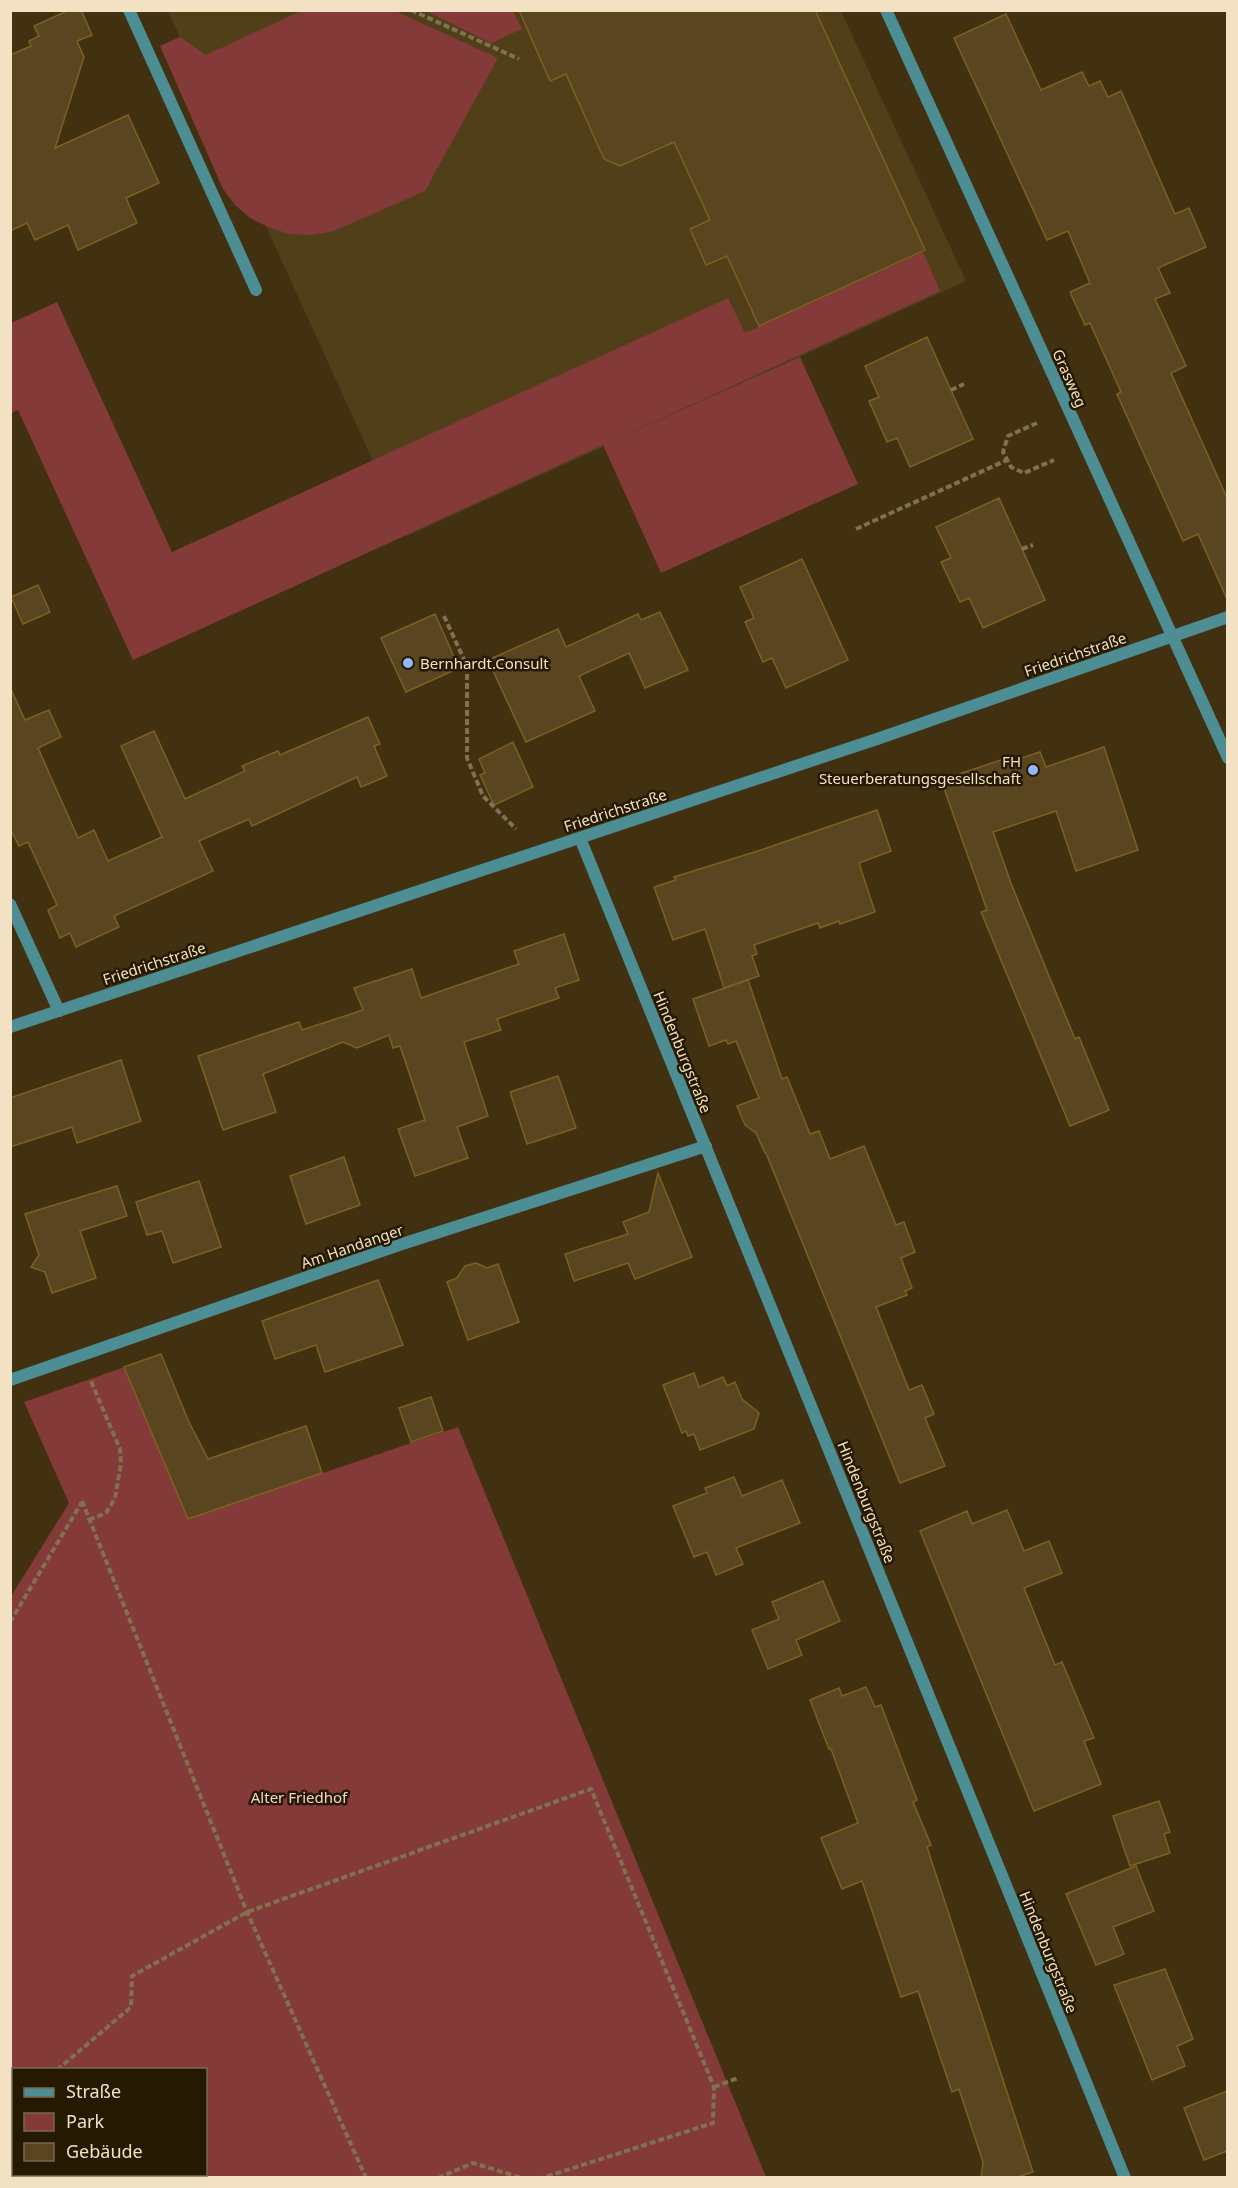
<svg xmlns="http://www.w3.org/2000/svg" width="1238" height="2188" viewBox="0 0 1238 2188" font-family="'Noto Sans',sans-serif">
<rect width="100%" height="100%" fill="#413110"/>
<polygon fill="#513f1a" points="168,11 841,11 966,281 407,536"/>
<g fill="#833a38" fill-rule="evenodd">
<polygon points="395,11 498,58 425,191 334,231 312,235 289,234 268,227 250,218 235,205 223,189 160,46 180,37 206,55 301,11"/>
<polygon points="426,11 513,11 522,29 491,43"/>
<polygon points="923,252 940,291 603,445 800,357 858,484 661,573 603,445 133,660 18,410 11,413 11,323 57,302 172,552 728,298 745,333"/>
<path d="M125 1367 188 1519 458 1427 766 2177H11L10 1598 69 1503 24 1402ZM14 2070H206V2174H14Z"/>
</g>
<g fill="#594620" stroke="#7e6122" stroke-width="1.5">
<polygon points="69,10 81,10 92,35 77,41 84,57 55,148 128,115 159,183 126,198 137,223 78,250 68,225 35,240 27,223 10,231 10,55 31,46 29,41 39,36 34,26"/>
<polygon points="519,10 815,10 925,250 759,326 727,256 706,265 690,229 710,220 674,142 620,166 604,159 566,74 550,81"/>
<polygon points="1006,14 1041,90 1082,72 1089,86 1100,81 1108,97 1121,91 1175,214 1189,208 1206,247 1158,268 1170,293 1155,299 1186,366 1171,373 1227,498 1227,599 1198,534 1183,541 1117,394 1121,392 1090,323 1085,325 1070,292 1090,283 1068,231 1047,240 954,38"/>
<polygon points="927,337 973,439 910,467 897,438 887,442 869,401 879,397 865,366"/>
<polygon points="999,498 1045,600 983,628 969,598 960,602 941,562 951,558 936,527"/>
<polygon points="802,559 848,660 786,688 772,658 763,662 745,622 754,618 740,587"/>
<polygon points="38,585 50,612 23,624 11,597"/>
<polygon points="660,612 688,670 645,688 629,653 579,676 595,711 526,742 488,660 558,629 566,647 638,614 641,620"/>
<polygon points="435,614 459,668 406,692 381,638"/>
<polygon points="10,687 25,720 49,710 61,737 38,748 78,838 94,830 108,861 162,837 121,746 154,731 185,799 245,771 242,766 278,751 280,755 368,717 380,744 374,746 387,776 361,787 357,777 252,826 249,819 199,841 213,871 114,916 119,927 76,947 70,933 60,938 48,910 57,905 28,842 19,846 10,828"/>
<polygon points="513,742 533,787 494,805 480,775 485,773 479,759"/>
<polygon points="1104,747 1138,850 1076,871 1056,811 993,832 1012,886 1075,1039 1079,1037 1109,1110 1070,1126 981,912 987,910 941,780 1004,759 1006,763 1040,752 1046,767"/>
<polygon points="877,810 891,851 859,863 875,912 840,924 839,921 820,928 818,923 754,945 757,954 752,956 759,976 724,988 705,929 673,940 654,887 676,880 674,877 761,850"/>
<polygon points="564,934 579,980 555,988 559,998 497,1019 501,1030 464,1042 488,1116 457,1127 468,1158 415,1176 398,1129 425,1120 400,1046 393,1048 389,1035 357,1048 343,1042 263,1074 276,1112 223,1130 198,1056 299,1022 302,1030 363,1010 354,988 412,969 421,998 519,964 514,951"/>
<polygon points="748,980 782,1079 787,1077 810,1134 819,1131 830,1159 864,1146 896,1225 904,1222 915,1252 901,1258 912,1288 905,1291 907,1295 876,1307 909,1390 922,1385 934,1414 925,1418 945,1466 900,1483 766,1153 765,1153 756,1133 745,1125 737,1106 759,1098 736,1041 728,1044 726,1040 709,1046 693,999"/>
<polygon points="121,1060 141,1121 77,1143 72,1127 10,1147 10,1098"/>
<polygon points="558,1076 576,1128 527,1144 510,1092"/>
<polygon points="344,1157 360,1205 306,1224 290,1176"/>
<polygon points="658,1173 692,1257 635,1279 628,1263 574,1281 565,1254 628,1234 623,1222 649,1212"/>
<polygon points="199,1181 221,1247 173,1263 162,1231 147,1235 136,1202"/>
<polygon points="117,1186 127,1216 80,1231 96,1278 52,1293 45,1272 31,1267 39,1255 25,1214"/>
<polygon points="476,1263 487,1268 498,1264 519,1322 468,1340 447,1282 457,1278 465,1266"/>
<polygon points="378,1280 403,1345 325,1372 316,1345 275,1359 262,1321"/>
<polygon points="161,1354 188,1420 208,1459 306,1426 322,1473 188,1519 124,1367"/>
<polygon points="694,1373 699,1387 723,1377 727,1386 735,1382 742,1399 759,1413 754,1429 700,1450 694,1434 688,1436 686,1431 682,1433 663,1385"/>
<polygon points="431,1397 443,1431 411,1442 399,1408"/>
<polygon points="734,1477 742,1496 782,1480 800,1523 736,1548 743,1564 716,1575 707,1552 694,1557 673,1506 707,1493 705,1488"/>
<polygon points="1007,1510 1024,1551 1049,1541 1062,1573 1024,1588 1055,1665 1062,1662 1094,1738 1084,1741 1101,1784 1034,1811 920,1531 967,1511 972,1524"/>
<polygon points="823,1581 840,1621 796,1640 802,1655 768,1669 752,1630 779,1619 772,1602"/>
<polygon points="866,1687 875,1707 881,1705 917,1800 913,1802 931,1845 927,1847 1033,2172 1014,2178 981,2178 983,2162 959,2089 952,2092 918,1991 901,1997 862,1881 842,1889 821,1838 858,1823 831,1749 829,1749 810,1700 839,1688 842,1696"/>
<polygon points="1159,1801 1170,1832 1164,1834 1170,1853 1130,1866 1113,1816"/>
<polygon points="1136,1866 1154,1911 1113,1927 1124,1954 1096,1965 1066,1894"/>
<polygon points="1165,1969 1193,2039 1177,2046 1185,2066 1152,2080 1114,1985"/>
<polygon points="1227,2091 1227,2151 1204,2160 1184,2108"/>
</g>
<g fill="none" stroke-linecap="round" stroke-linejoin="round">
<g stroke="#817151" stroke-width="4" stroke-dasharray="6 3" stroke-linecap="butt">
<polyline points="411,10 519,59"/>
<polyline points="951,390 964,384"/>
<polyline points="1037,423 1008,436 1003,452 1011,467 1024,473 1054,460"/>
<polyline points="856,529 1007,460"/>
<polyline points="1022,549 1033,545"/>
<polyline points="444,616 467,666 467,758 483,796 516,829"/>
<polyline points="82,1501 247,1912 366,2178"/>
<polyline points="89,1520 106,1513 115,1498 121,1464 120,1449 90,1379"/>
<polyline points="10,1622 82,1502"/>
<polyline points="57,2070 131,2007 132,1976 247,1912 591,1789 714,2087 713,2123 542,2178"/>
<polyline points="714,2087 738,2078"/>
<polyline points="10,2109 14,2105"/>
<polyline points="438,2178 473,2163 522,2178"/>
</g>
<g stroke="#4d8e95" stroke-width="12">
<polyline points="129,10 256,290"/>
<polyline points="886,10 1228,758"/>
<polyline points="580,838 1125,2178"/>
<polyline points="10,904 59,1011"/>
<polyline points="10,1027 880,738 1228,617"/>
<polyline points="10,1380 399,1245 706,1146"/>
</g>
</g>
<g fill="#93b7fd" stroke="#251901" stroke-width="2">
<circle cx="408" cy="663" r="6"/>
<circle cx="1033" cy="770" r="6"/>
</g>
<g text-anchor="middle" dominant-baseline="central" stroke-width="5" stroke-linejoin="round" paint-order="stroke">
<g font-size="15" fill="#f2e2c3" stroke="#251901">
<text transform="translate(1070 378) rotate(66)">Grasweg</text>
<text transform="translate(1075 654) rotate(-19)">Friedrichstraße</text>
<text transform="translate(615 810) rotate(-18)">Friedrichstraße</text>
<text transform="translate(154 963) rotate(-18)">Friedrichstraße</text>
<text transform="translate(683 1052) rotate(68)">Hindenburgstraße</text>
<text transform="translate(352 1246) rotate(-19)">Am Handanger</text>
<text transform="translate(867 1502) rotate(68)">Hindenburgstraße</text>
<text transform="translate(1049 1952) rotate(68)">Hindenburgstraße</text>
</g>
<g font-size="15" fill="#f2e2c3" stroke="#251901" text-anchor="start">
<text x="420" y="663">Bernhardt.Consult</text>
<text x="1021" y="761" text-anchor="end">FH<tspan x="1021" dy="17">Steuerberatungsgesellschaft</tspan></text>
</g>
<g font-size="15" fill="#f3d4d1" stroke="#251901">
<text x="299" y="1797">Alter Friedhof</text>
</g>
</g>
<rect width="1238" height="2188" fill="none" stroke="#f2e2c3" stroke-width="24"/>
<rect x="12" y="2068" width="195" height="108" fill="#251901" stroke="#77694f" stroke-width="1.5"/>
<rect x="24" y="2088" width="30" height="9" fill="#4d8e95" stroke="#77694f" stroke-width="1.5"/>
<text x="66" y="2098" font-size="18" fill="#f2e2c3">Straße</text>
<rect x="24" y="2113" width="30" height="18" fill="#833a38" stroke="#77694f" stroke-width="1.5"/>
<text x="66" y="2128" font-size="18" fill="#f2e2c3">Park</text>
<rect x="24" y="2143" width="30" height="18" fill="#594620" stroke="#77694f" stroke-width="1.5"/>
<text x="66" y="2158" font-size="18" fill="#f2e2c3">Gebäude</text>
</svg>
